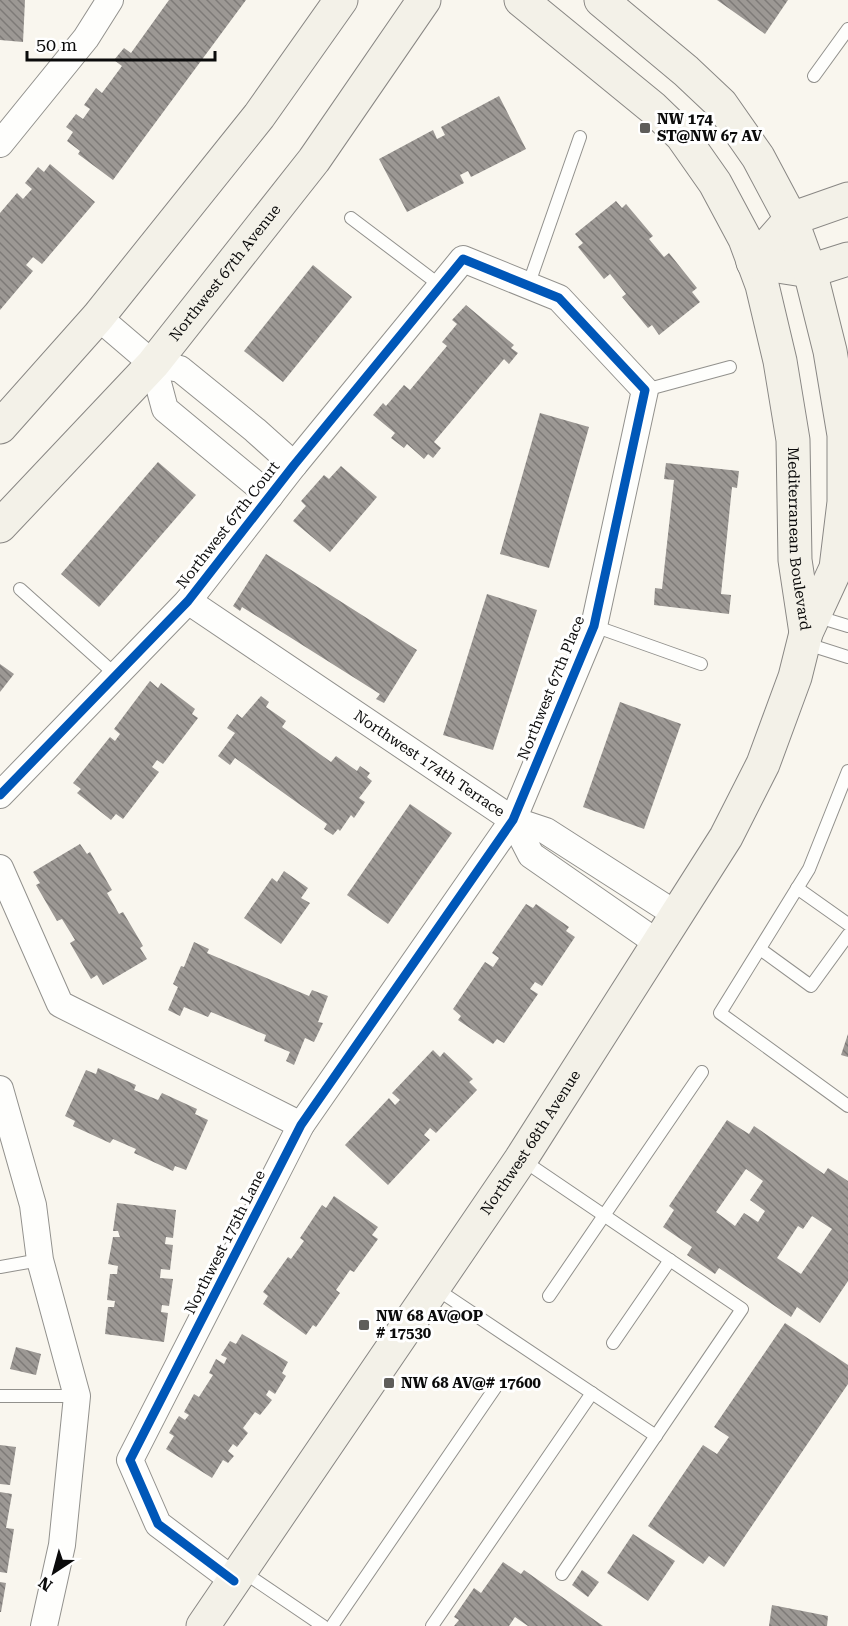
<svg xmlns="http://www.w3.org/2000/svg" width="848" height="1626" viewBox="0 0 848 1626" font-family="'Roboto Serif',serif">
<defs>
<pattern id="building-back-hatch" width="6" height="6" patternUnits="userSpaceOnUse" patternTransform="scale(1.5)"><rect width="6" height="6" fill="#9c9894"/><path d="M-1 5l2 2M0 0l6 6M5-1l2 2" fill="none" stroke="#7d7a77"/></pattern>
</defs>
<rect width="100%" height="100%" fill="#f9f6ee"/>
<g fill="url(#building-back-hatch)" fill-rule="evenodd">
<polygon points="0,0 25,0 23,42 0,40"/>
<polygon points="169,0 246,0 113,180 78,154 80,151 67,141 73,132 66,127 76,114 83,119 90,109 84,105 96,88 102,93 122,66 114,60 124,48 131,53"/>
<polygon points="717,0 788,0 765,34"/>
<polygon points="499,96 526,149 471,177 468,171 460,175 464,183 407,212 379,159 433,130 437,139 445,135 441,127"/>
<polygon points="50,164 95,202 42,264 33,257 26,265 33,271 0,310 0,213 17,193 23,199 32,189 25,183 38,167 44,172"/>
<polygon points="616,201 622,208 626,204 653,236 649,239 664,257 669,253 697,288 692,292 700,302 659,335 652,325 648,328 622,297 626,294 610,274 604,279 578,247 583,243 575,234"/>
<polygon points="313,265 352,297 283,382 244,351"/>
<polygon points="466,305 514,345 511,348 518,353 509,364 504,359 434,442 441,448 433,458 428,454 424,459 407,444 404,448 391,438 395,433 373,415 383,403 386,406 404,385 410,390 447,346 442,342 457,324 452,320"/>
<polygon points="540,413 589,427 549,568 500,554"/>
<polygon points="158,462 196,495 99,607 61,574"/>
<polygon points="666,463 739,471 737,488 732,487 721,594 731,595 729,614 654,605 655,588 662,589 674,480 664,479"/>
<polygon points="341,466 377,497 330,552 293,521 306,506 301,501 324,475 329,479"/>
<polygon points="266,554 417,650 384,703 376,699 380,694 242,607 240,611 233,606"/>
<polygon points="487,594 537,610 493,750 443,735"/>
<polygon points="0,664 14,674 0,692"/>
<polygon points="150,681 158,688 161,683 195,709 192,714 198,718 163,764 157,760 152,767 159,772 123,819 116,814 111,820 77,793 81,789 73,783 110,737 115,741 120,734 114,729"/>
<polygon points="261,696 269,702 266,707 286,721 282,727 331,762 336,756 357,771 360,766 370,773 367,777 372,781 359,798 365,802 354,818 351,815 340,831 338,829 333,835 324,829 327,824 235,758 230,765 218,756 235,733 227,728 237,714 242,718"/>
<polygon points="620,702 681,724 644,829 583,807"/>
<polygon points="410,804 452,833 388,924 347,895"/>
<polygon points="80,844 87,854 90,852 112,890 107,893 119,914 123,912 143,946 140,948 147,959 103,985 97,975 91,979 70,943 75,940 62,919 57,921 36,885 40,883 33,872"/>
<polygon points="284,871 308,888 301,898 310,903 281,944 244,918 272,878 277,882"/>
<polygon points="526,904 533,908 536,904 569,927 566,931 575,937 542,986 535,982 530,989 538,994 504,1043 497,1039 493,1044 458,1020 461,1016 453,1009 485,962 493,967 499,958 492,953"/>
<polygon points="194,942 209,949 207,953 309,996 312,990 328,996 318,1022 323,1023 314,1042 305,1038 294,1065 286,1061 290,1052 264,1041 266,1035 211,1012 208,1017 184,1007 180,1016 168,1010 178,987 173,984 181,966 184,967"/>
<polygon points="848,1034 848,1057 841,1055"/>
<polygon points="433,1050 440,1057 444,1052 473,1079 469,1082 477,1090 436,1133 430,1128 424,1135 430,1140 388,1185 345,1145 389,1098 395,1105 400,1100 392,1093"/>
<polygon points="98,1068 136,1085 134,1090 158,1100 162,1093 197,1109 195,1114 208,1120 186,1170 175,1166 173,1171 134,1153 136,1149 113,1139 110,1143 73,1126 75,1121 65,1116 86,1070 96,1074"/>
<path d="M727 1120 749 1134 754 1126 824 1174 828 1168 848 1181V1281L820 1323 797 1307 791 1317 719 1268 715 1274 687 1255 692 1247 663 1227 674 1210 669 1206ZM746 1169 763 1181 750 1200 765 1211 758 1222 744 1213 735 1226 716 1212ZM812 1216 832 1229 801 1274 777 1258 798 1226 803 1229Z"/>
<polygon points="334,1196 378,1227 372,1235 378,1239 354,1272 350,1270 336,1290 340,1293 316,1327 313,1325 306,1335 263,1304 268,1296 263,1292 288,1257 291,1259 304,1241 300,1238 322,1205 326,1208"/>
<polygon points="117,1203 176,1210 173,1238 166,1237 165,1244 173,1245 170,1270 161,1269 160,1278 173,1279 169,1306 162,1305 161,1312 168,1313 164,1342 105,1334 108,1307 114,1307 115,1301 107,1300 110,1274 117,1274 118,1266 108,1264 113,1237 120,1237 118,1231 113,1231"/>
<polygon points="785,1323 848,1365 848,1384 724,1567 709,1556 703,1564 648,1526 703,1445 717,1454 729,1437 714,1427"/>
<polygon points="242,1334 288,1362 282,1373 286,1376 275,1394 269,1390 266,1395 272,1400 260,1415 255,1412 243,1428 248,1433 237,1447 233,1444 228,1451 234,1456 228,1463 223,1460 212,1478 166,1449 174,1436 169,1433 179,1416 185,1420 189,1415 184,1412 194,1394 199,1397 213,1375 209,1373 216,1359 224,1364 227,1358 221,1355 230,1341 236,1344"/>
<polygon points="16,1347 41,1354 36,1375 10,1369"/>
<polygon points="0,1445 16,1447 10,1485 0,1484"/>
<polygon points="0,1492 12,1494 6,1528 14,1529 7,1573 0,1572"/>
<polygon points="633,1534 675,1561 648,1601 607,1573"/>
<polygon points="503,1562 521,1574 524,1570 603,1626 528,1626 515,1617 509,1626 454,1626 459,1620 454,1617 474,1588 481,1593"/>
<polygon points="582,1570 599,1582 588,1597 572,1585"/>
<polygon points="0,1582 6,1583 1,1612 0,1612"/>
<polygon points="772,1605 828,1616 827,1626 769,1626"/>
</g>
<g fill="none" stroke-linecap="round" stroke-linejoin="round">
<g stroke="#92918d" stroke-width="14">
<g id="lane">
<polyline points="814,76 848,29"/>
<polyline points="351,218 441,286"/>
<polyline points="528,286 580,137"/>
<polyline points="645,390 730,367"/>
<polyline points="20,589 116,675"/>
<polyline points="815,616 848,626"/>
<polyline points="594,626 701,664"/>
<polyline points="804,643 848,657"/>
<polyline points="848,771 809,869 720,1013 848,1106"/>
<polyline points="797,888 848,924"/>
<polyline points="760,949 811,986 848,935"/>
<polyline points="521,1159 742,1309 562,1574"/>
<polyline points="0,1267 40,1260"/>
<polyline points="435,1288 656,1436"/>
<polyline points="549,1296 702,1072"/>
<polyline points="613,1343 670,1260"/>
<polyline points="0,1396 77,1396"/>
<polyline points="242,1571 323,1626"/>
<polyline points="332,1626 495,1388"/>
<polyline points="432,1626 592,1393"/>
</g>
</g>
<g stroke="#92918d" stroke-width="28">
<g id="street">
<polyline points="0,144 86,38 110,0"/>
<polyline points="98,317 153,364 180,369 255,430 294,465"/>
<polyline points="153,364 165,409 270,496"/>
<path id="s1" d="M188 601 513 820 546 831 677 915"/>
<polyline points="0,795 188,601 294,465 463,259 559,298 645,390 594,626 513,820 301,1125 130,1460 158,1524 234,1581"/>
<polyline points="513,820 531,855 659,944"/>
<polyline points="0,868 60,1004 301,1125"/>
<polyline points="0,1089 33,1205 40,1260 77,1396 62,1545 44,1626"/>
</g>
</g>
<g stroke="#898784" stroke-width="35">
<g id="secondary">
<path id="s2" d="M521 0 653 108 682 136 715 183 745 239 762 285 780 361 793 440 795 560 806 633"/>
<polyline points="753,262 791,219 848,199"/>
<polyline points="753,262 810,271 848,259"/>
<polyline points="0,427 98,317 259,116 341,0"/>
<path id="s3" d="M0 526 153 364 314 160 424 0"/>
<path id="s4" d="M203 1626 521 1159 726 837 763 764 795 677 806 633 836 568 844 502V435L830 351 810 271 791 219 758 157 721 104 686 71 601 0"/>
</g>
</g>
<use href="#lane" stroke="#fefefc" stroke-width="12"/>
<use href="#street" stroke="#fefefc" stroke-width="26"/>
<use href="#secondary" stroke="#f3f1e8" stroke-width="33"/>
<g stroke="#fff" stroke-width="13">
<polyline id="cycleway" points="0,795 188,601 294,465 463,259 559,298 645,390 594,626 513,820 301,1125 130,1460 158,1524 234,1581"/>
</g>
<use href="#cycleway" stroke="#0057b8" stroke-width="9"/>
</g>
<g fill="#5e5d5a" stroke="#fff" stroke-width="2">
<rect x="639" y="122" width="12" height="12" rx="3"/>
<rect x="358" y="1319" width="12" height="12" rx="3"/>
<rect x="383" y="1377" width="12" height="12" rx="3"/>
</g>
<g text-anchor="middle" dominant-baseline="central" stroke-width="6" stroke-linejoin="round" paint-order="stroke">
<g font-size="15" font-weight="bold" fill="#0b0b0b" stroke="#fff" text-anchor="start">
<text x="657" y="119">NW 174<tspan x="657" dy="17">ST@NW 67 AV</tspan></text>
<text x="376" y="1316">NW 68 AV@OP<tspan x="376" dy="17"># 17530</tspan></text>
<text x="401" y="1383">NW 68 AV@# 17600</text>
</g>
<g font-size="15" fill="#0b0b0b" stroke="#fff">
<text stroke="none"><textPath href="#s3" startOffset="339">Northwest 67th Avenue</textPath></text>
<text transform="translate(228 525) rotate(-52)">Northwest 67th Court</text>
<text stroke="none"><textPath href="#s2" startOffset="638">Mediterranean Boulevard</textPath></text>
<text transform="translate(551 688) rotate(-68)">Northwest 67th Place</text>
<text stroke="none"><textPath href="#s1" startOffset="291">Northwest 174th Terrace</textPath></text>
<text stroke="none"><textPath href="#s4" startOffset="584">Northwest 68th Avenue</textPath></text>
<text transform="translate(225 1242) rotate(-63)">Northwest 175th Lane</text>
</g>
</g>
<g transform="translate(54 1572) rotate(216)" stroke="#ffffff" stroke-width="4.5" paint-order="stroke">
<path d="M0-4.5L10 22L0 15L-10 22Z" fill="#0b0b0b"/>
<text y="-9" font-size="16" font-weight="bold" text-anchor="middle" fill="#0b0b0b">N</text>
</g>
<path d="M27 51v9h188v-9" fill="none" stroke="#0b0b0b" stroke-width="3"/>
<text x="36" y="51" font-size="18" fill="#0b0b0b" stroke="#ffffff" stroke-width="4.5" paint-order="stroke">50 m</text>
</svg>
